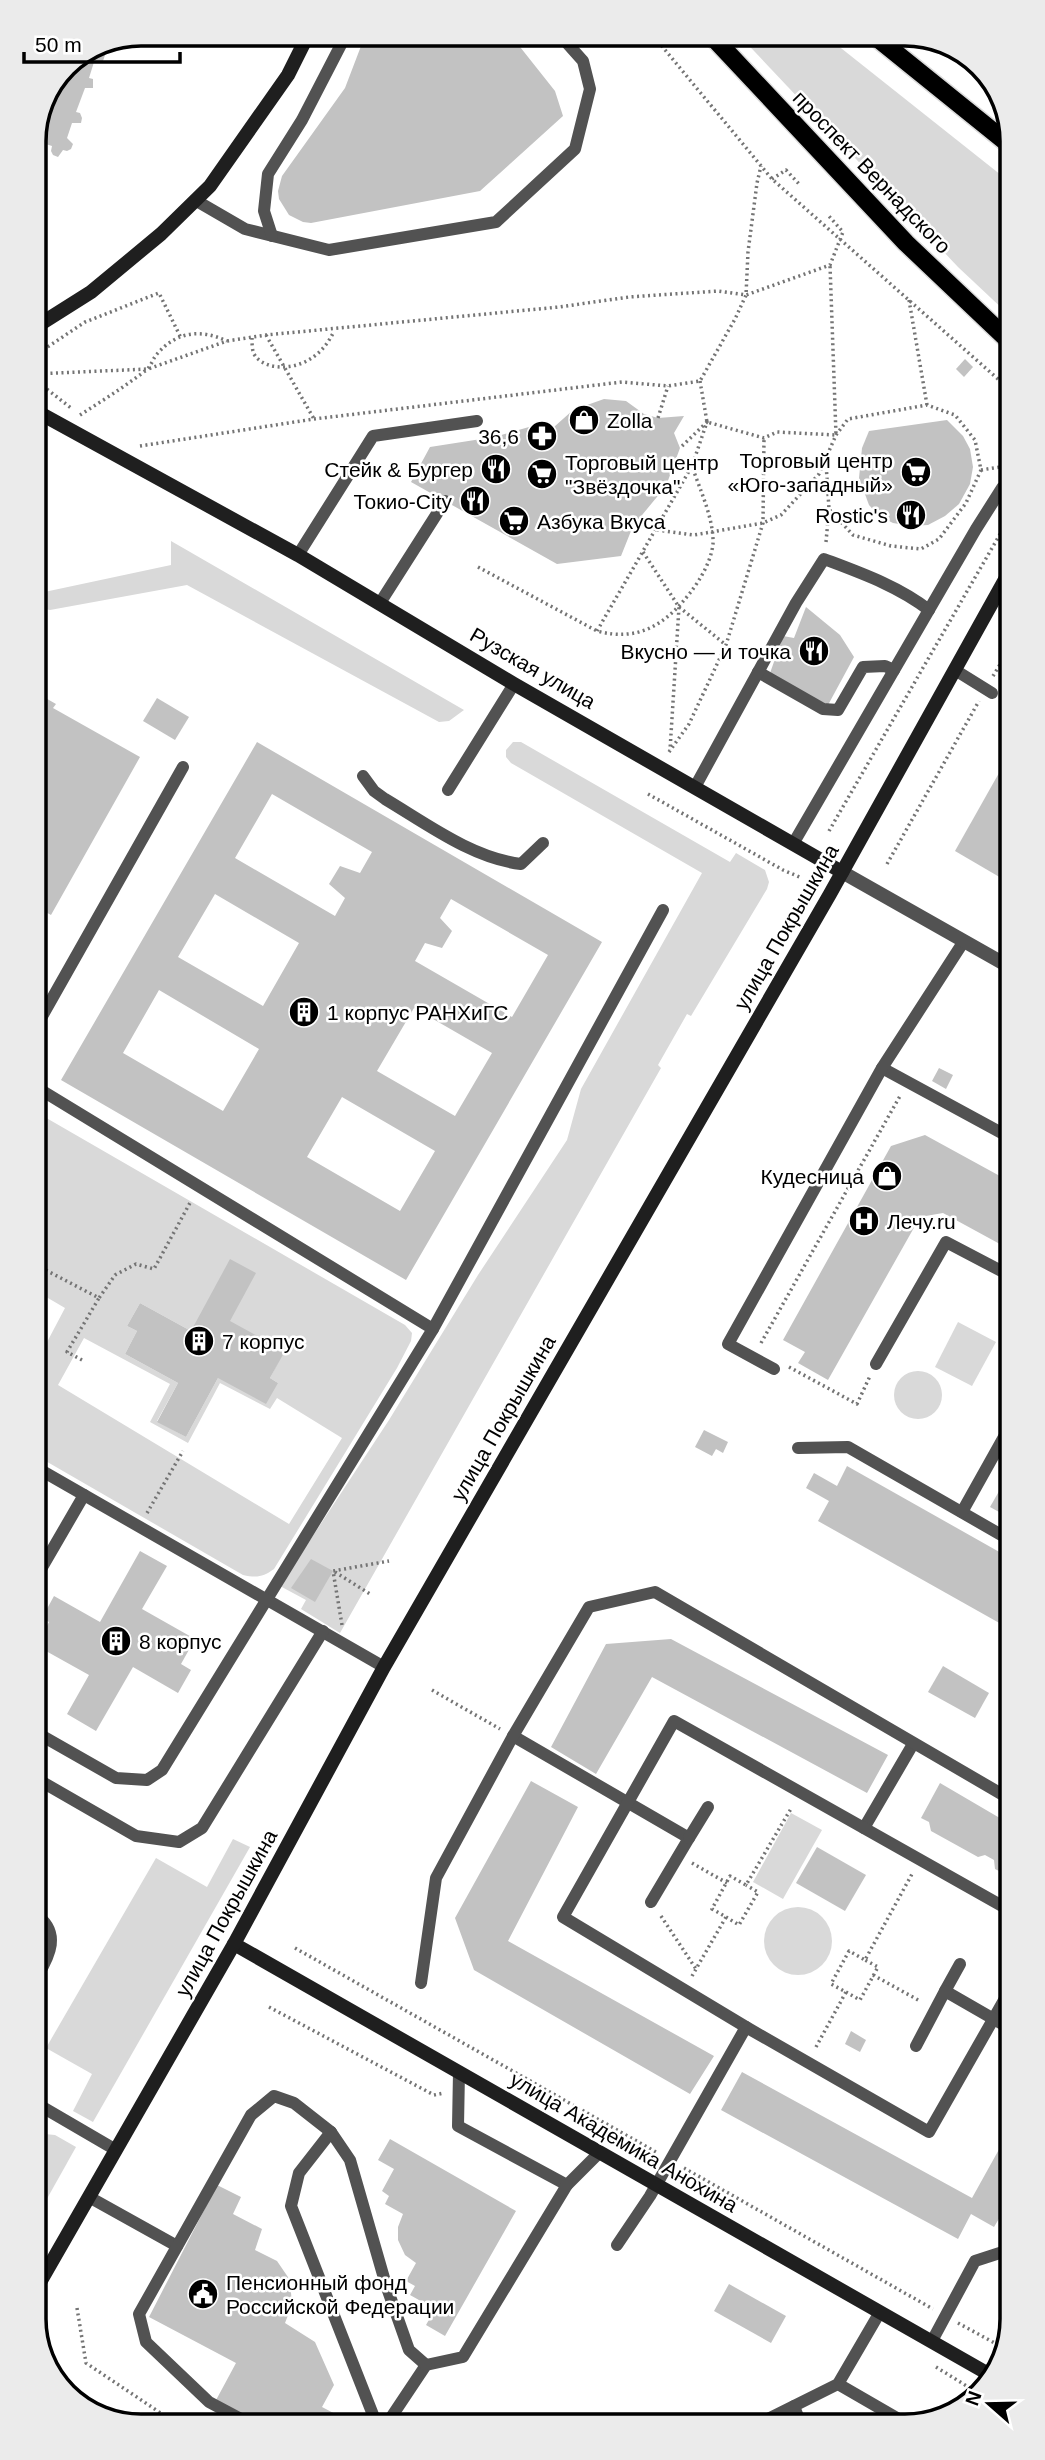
<svg xmlns="http://www.w3.org/2000/svg" width="1045" height="2460" viewBox="0 0 1045 2460" font-family="Helvetica,sans-serif">
<rect width="100%" height="100%" fill="#fff"/>
<g fill="#d9d9d9" fill-rule="evenodd">
<polygon points="737,33 822,33 1006,179 1007,313 958,267"/>
<polygon points="171,541 464,710 449,721 439,722 187,585 50,610 35,607 35,594 171,565"/>
<polygon points="513,742 521,742 730,862 736,853 765,870 769,882 767,889 691,1016 687,1014 658,1065 661,1068 340,1633 301,1609 306,1600 280,1586 389,1420 478,1275 567,1140 581,1089 702,873 511,763 506,757 506,750"/>
<path d="M36 1112 405 1325 412 1333 411 1341 397 1368 274 1569C263 1577 257 1578 243 1575L37 1456 36 1363 65 1308 36 1291ZM140 1303 191 1331 284 1351 270 1378 278 1383 218 1378 186 1437 157 1421 178 1383 125 1354 137 1331 127 1326ZM84 1338 170 1384 150 1422 188 1443 220 1383 270 1409 277 1398 342 1438 289 1524 58 1385Z"/>
<polygon points="958,1322 996,1342 972,1386 935,1367"/>
<circle cx="918" cy="1395" r="24"/>
<polygon points="791,1813 822,1830 783,1899 753,1882"/>
<polygon points="233,1839 250,1847 93,2122 73,2111 92,2074 46,2048 156,1858 207,1887"/>
<circle cx="798" cy="1941" r="34"/>
<polygon points="45,2134 55,2135 76,2147 39,2213 38,2139"/>
</g>
<g fill="#c2c2c2" fill-rule="evenodd">
<polygon points="366,33 509,33 555,91 563,116 480,191 311,223 303,222 289,215 279,199 278,191 282,176 345,88"/>
<polygon points="100,50 105,55 103,61 99,63 94,62 89,78 93,79 93,88 85,88 76,112 80,113 82,118 81,123 72,123 67,138 73,144 71,149 67,151 63,150 58,157 53,155 51,151 52,146 33,140 33,134 65,65"/>
<polygon points="965,359 973,367 964,377 956,369"/>
<polygon points="604,399 626,401 644,414 658,418 684,416 674,433 680,448 666,486 633,526 621,556 557,564 411,482 430,447 494,437 536,425 554,427 573,410"/>
<polygon points="947,420 963,436 970,449 973,467 970,484 959,504 945,516 928,525 911,526 893,523 879,516 869,505 859,478 862,448 869,431"/>
<polygon points="806,607 840,635 854,657 828,705 769,676 783,636 794,638"/>
<polygon points="35,692 56,704 53,708 140,757 51,915 35,906"/>
<polygon points="157,698 189,717 175,740 143,721"/>
<path d="M257 742 602 942 406 1280 61 1080ZM272 794 372 852 360 873 340 866 329 884 345 898 335 916 235 858ZM215 894 299 943 263 1006 178 957ZM451 899 548 955 512 1017 415 961 425 943 442 948 452 931 440 918ZM159 990 259 1049 223 1111 123 1053ZM414 1008 492 1053 455 1116 377 1071ZM342 1097 435 1151 400 1211 307 1157Z"/>
<polygon points="1008,757 1008,882 955,851"/>
<polygon points="939,1068 953,1075 946,1089 932,1081"/>
<polygon points="925,1135 1009,1181 1009,1249 943,1213 920,1217 828,1380 798,1363 805,1352 783,1340 891,1146"/>
<polygon points="230,1259 256,1273 230,1321 285,1351 270,1378 278,1383 266,1404 218,1378 186,1437 157,1422 178,1383 125,1354 137,1331 127,1326 140,1303 191,1331"/>
<polygon points="704,1430 728,1442 723,1453 716,1449 712,1456 695,1447"/>
<polygon points="847,1466 1010,1558 1010,1629 818,1521 829,1501 806,1488 814,1473 837,1486"/>
<polygon points="1010,1472 1010,1518 990,1507"/>
<polygon points="140,1551 167,1566 142,1609 195,1639 181,1664 191,1670 178,1693 133,1667 96,1731 67,1714 89,1675 37,1646 49,1622 42,1618 54,1596 100,1622"/>
<polygon points="311,1559 333,1571 315,1602 291,1588"/>
<polygon points="671,1639 888,1755 867,1793 652,1677 596,1774 551,1747 606,1644"/>
<polygon points="943,1666 989,1693 975,1718 928,1692"/>
<polygon points="531,1781 578,1807 508,1941 714,2056 690,2094 474,1970 455,1918"/>
<polygon points="940,1783 1010,1824 1011,1877 995,1869 994,1860 985,1855 978,1857 931,1831 929,1822 921,1818"/>
<polygon points="817,1847 866,1875 845,1911 796,1883"/>
<polygon points="851,2031 866,2040 860,2052 845,2044"/>
<polygon points="742,2072 972,2198 1002,2144 1009,2148 1011,2144 1011,2216 1008,2221 1000,2217 994,2227 971,2214 958,2239 721,2110"/>
<polygon points="390,2139 516,2211 445,2336 426,2325 435,2309 410,2295 415,2286 406,2281 416,2263 405,2255 398,2240 398,2227 403,2214 385,2204 389,2196 382,2191 394,2169 378,2160"/>
<polygon points="217,2185 241,2197 233,2214 262,2229 255,2250 277,2261 290,2280 292,2305 285,2323 315,2342 334,2385 322,2407 341,2417 337,2425 260,2426 215,2402 236,2363 149,2317"/>
<polygon points="729,2284 786,2316 771,2343 714,2311"/>
</g>
<g fill="none" stroke-linecap="round" stroke-linejoin="round">
<g stroke="#dbdbdb" stroke-width="21">
<g id="primary">
<polyline points="709,33 906,243 1007,339"/>
<polyline points="871,33 1006,142"/>
</g>
</g>
<g stroke="#747474" stroke-width="3.5" stroke-dasharray="2 3.5" stroke-linecap="butt">
<polyline points="651,33 772,179 1007,387"/>
<polyline points="969,55 970,56"/>
<polyline points="772,179 786,170 800,185"/>
<polyline points="909,300 927,405"/>
<polyline points="266,335 314,419"/>
<path d="M252 338C252 343 252 350 254 354 258 361 265 364 272 366 299 371 323 356 334 331"/>
<polyline points="34,356 85,322 159,293 181,338"/>
<polyline points="34,374 148,369 227,341 266,335 559,307 629,297 718,291 746,295 830,265 843,232 828,215"/>
<polyline points="34,379 71,408"/>
<polyline points="700,381 707,422 764,438 777,432 836,435 830,265"/>
<path d="M80 415C102 401 124 387 145 371 151 367 152 360 157 354 177 331 201 329 227 341"/>
<polyline points="658,418 668,386"/>
<polyline points="140,446 314,419 622,382 668,386 700,381 735,319 746,295 748,252 757,183 761,166"/>
<polyline points="981,470 1000,467 1007,462"/>
<polyline points="657,530 694,535 763,523 781,515 819,474 836,435 848,419 927,405 955,415 975,440 981,470 966,503 939,539 921,549 891,546 853,535 829,509 826,463"/>
<polyline points="826,542 829,509"/>
<polyline points="643,552 679,607 670,750"/>
<path d="M478 567 597 631C638 642 665 625 690 593 700 580 711 562 713 544 714 519 700 490 692 466"/>
<polyline points="679,607 726,645"/>
<polyline points="597,631 692,466 707,422 680,448"/>
<polyline points="993,676 1008,651"/>
<polyline points="669,752 689,724 726,645 763,523 764,438"/>
<polyline points="648,794 783,870 802,878"/>
<polyline points="829,831 1007,522"/>
<polyline points="887,864 979,701"/>
<polyline points="36,1265 99,1298 115,1275 136,1264 154,1269 191,1201"/>
<polyline points="761,1343 900,1096"/>
<polyline points="82,1360 67,1352 99,1298"/>
<polyline points="789,1367 857,1404 870,1376"/>
<polyline points="147,1513 183,1451"/>
<polyline points="335,1572 370,1594"/>
<polyline points="342,1625 333,1571 389,1561"/>
<polyline points="432,1690 500,1729"/>
<polyline points="692,1863 727,1883"/>
<polyline points="661,1916 696,1969"/>
<polyline points="726,1917 739,1925 758,1892 746,1885"/>
<polyline points="295,1948 656,2152"/>
<polyline points="873,1975 920,2001"/>
<polyline points="692,1976 726,1917 712,1909 730,1876 746,1885 792,1807"/>
<polyline points="846,1992 860,2000 878,1967 865,1960"/>
<polyline points="269,2007 434,2095 444,2093"/>
<polyline points="816,2047 846,1992 831,1984 849,1951 865,1960 912,1874"/>
<polyline points="684,2168 933,2309"/>
<polyline points="77,2308 86,2363 180,2426"/>
<polyline points="958,2323 1002,2347"/>
<polyline points="936,2367 978,2393"/>
</g>
<g stroke="#525252" stroke-width="12">
<polyline points="195,200 245,229 329,250 496,222 575,149 590,89 583,61 558,33"/>
<polyline points="272,236 264,211 268,174 302,120 347,33"/>
<polyline points="298,555 373,436 477,421"/>
<polyline points="380,603 445,501"/>
<polyline points="955,670 992,693"/>
<polyline points="758,672 823,709 838,710 863,667 885,666 894,670"/>
<path d="M363 776 374 791 385 799C427 824 472 858 521 864L543 843"/>
<path d="M695 787 796 603 824 559C861 573 898 586 929 610"/>
<polyline points="448,790 514,684"/>
<polyline points="793,844 976,529 1002,488 1007,485"/>
<polyline points="36,1027 183,767"/>
<polyline points="882,1068 1009,1137"/>
<polyline points="36,1087 433,1329 162,1770 147,1780 116,1778 37,1733"/>
<polyline points="433,1329 663,910"/>
<polyline points="876,1364 946,1242 1009,1275"/>
<polyline points="774,1369 728,1344 882,1068 964,941"/>
<polyline points="798,1448 848,1447 1010,1540"/>
<polyline points="37,1468 384,1667"/>
<polyline points="962,1512 1009,1428"/>
<polyline points="37,1576 84,1495"/>
<polyline points="513,1736 689,1838 651,1902"/>
<polyline points="37,1779 136,1836 179,1842 202,1828 323,1631"/>
<polyline points="864,1828 913,1744"/>
<polyline points="689,1838 708,1807"/>
<polyline points="1011,1911 674,1721 563,1917 746,2027 929,2132 1011,1988"/>
<path d="M38 1916C60 1934 50 1955 38 1975"/>
<polyline points="421,1983 436,1878 513,1736 589,1607 655,1592 1010,1799"/>
<polyline points="945,1991 960,1964"/>
<polyline points="916,2046 945,1991 1011,2029"/>
<polyline points="459,2072 458,2126 567,2185 600,2152"/>
<polyline points="38,2118 44,2108 116,2150"/>
<polyline points="331,2132 299,2173 291,2206 377,2425"/>
<polyline points="89,2197 177,2246"/>
<polyline points="617,2245 650,2196 746,2027"/>
<polyline points="932,2341 975,2261 1012,2249"/>
<polyline points="838,2384 902,2421"/>
<polyline points="794,2406 800,2422"/>
<polyline points="762,2422 838,2384 880,2312"/>
<polyline points="386,2425 426,2365 463,2357 567,2185"/>
<polyline points="254,2426 209,2402 146,2342 139,2314 251,2115 274,2096 294,2103 331,2132 350,2160 386,2285 409,2350 426,2365"/>
</g>
<polyline stroke="#525252" stroke-width="14" points="842,872 1008,966"/>
<g stroke="#1f1f1f" stroke-width="14">
<polyline points="34,328 91,292 161,234 210,186 288,75 309,33"/>
<polyline points="34,410 298,555 514,684 842,872"/>
<polyline points="234,1944 992,2376"/>
<polyline points="39,2284 234,1944 384,1667 830,894 1007,576"/>
</g>
<use href="#primary" stroke="#000" stroke-width="18"/>
</g>
<defs>
<g id="shop-disc" transform="scale(1.575)"><circle r="9.5" fill="#000" stroke="#fff"/><path d="M-5-2.5h2.3a2.7 3.5 0 0 1 5.4 0H5L5.5 6h-11ZM-1.5-2.5h3a1.5 2.3 0 0 0-3 0Z" fill="#fff"/></g>
<g id="pharmacy-disc" transform="scale(1.575)"><circle r="9.5" fill="#000" stroke="#fff"/><path d="M-2-6h4v4h4v4h-4v4h-4v-4h-4v-4h4Z" fill="#fff"/></g>
<g id="restaurant-disc" transform="scale(1.575)"><circle r="9.5" fill="#000" stroke="#fff"/><path d="M-5-6h1v4h1v-4h1v4h1v-4h1v5L-1.5 .5V6h-2V.5L-5-1ZM5-6V6H3V1.5H1.5Q1.5-4 5-6Z" fill="#fff"/></g>
<g id="supermarket-disc" transform="scale(1.575)"><circle r="9.5" fill="#000" stroke="#fff"/><path d="M-6-5.5h2.5l.6 2H6L4.5 2H-2.5L-4.4-4H-6ZM-1.5 3.2a1.3 1.3 0 1 0 .1 0ZM3 3.2a1.3 1.3 0 1 0 .1 0Z" fill="#fff"/></g>
<g id="building-disc" transform="scale(1.575)"><circle r="9.5" fill="#000" stroke="#fff"/><path d="M-4-6H4V6H1V3H-1V6H-4ZM-2.5-4.3h1.7v1.8h-1.7ZM.8-4.3h1.7v1.8H.8ZM-2.5-1h1.7V.8h-1.7ZM.8-1h1.7V.8H.8Z" fill="#fff"/></g>
<g id="hospital-disc" transform="scale(1.575)"><circle r="9.5" fill="#000" stroke="#fff"/><path d="M-5-5h3v3.5h4V-5h3V5h-3V1.5h-4V5h-3Z" fill="#fff"/></g>
<g id="civic-disc" transform="scale(1.575)"><circle r="9.5" fill="#000" stroke="#fff"/><path d="M-.6-6.5H3V-4.5H.6V-3L4-1V1h2V6H-6V1h2V-1L-.6-3ZM-1.2 2.5V6h2.4V2.5Z" fill="#fff"/></g>
</defs>
<g fill-rule="evenodd">
<use href="#shop-disc" x="584" y="420"/>
<use href="#pharmacy-disc" x="542" y="436"/>
<use href="#restaurant-disc" x="496" y="469"/>
<use href="#supermarket-disc" x="916" y="472"/>
<use href="#supermarket-disc" x="542" y="474"/>
<use href="#restaurant-disc" x="475" y="501"/>
<use href="#restaurant-disc" x="911" y="515"/>
<use href="#supermarket-disc" x="514" y="521"/>
<use href="#restaurant-disc" x="814" y="651"/>
<use href="#building-disc" x="304" y="1012"/>
<use href="#shop-disc" x="887" y="1176"/>
<use href="#hospital-disc" x="864" y="1221"/>
<use href="#building-disc" x="199" y="1341"/>
<use href="#building-disc" x="116" y="1641"/>
<use href="#civic-disc" x="203" y="2294"/>
</g>
<g text-anchor="middle" dominant-baseline="central" stroke-width="5" stroke-linejoin="round" paint-order="stroke">
<g font-size="21" fill="#000" stroke="#fff">
<text transform="translate(872 172) rotate(46)">проспект Вернадского</text>
<text transform="translate(533 668) rotate(30)">Рузская улица</text>
<text transform="translate(786 927) rotate(-60)">улица Покрышкина</text>
<text transform="translate(503 1418) rotate(-60)">улица Покрышкина</text>
<text transform="translate(226 1913) rotate(-61)">улица Покрышкина</text>
<text transform="translate(624 2142) rotate(30)">улица Академика Анохина</text>
</g>
<g font-size="21" fill="#000" stroke="#fff" text-anchor="start">
<text x="607" y="420">Zolla</text>
<text x="519" y="436" text-anchor="end">36,6</text>
<text x="893" y="460" text-anchor="end">Торговый центр<tspan x="893" dy="24">«Юго-западный»</tspan></text>
<text x="565" y="462">Торговый центр<tspan x="565" dy="24">"Звёздочка"</tspan></text>
<text x="473" y="469" text-anchor="end">Стейк &amp; Бургер</text>
<text x="452" y="501" text-anchor="end">Токио-City</text>
<text x="888" y="515" text-anchor="end">Rostic's</text>
<text x="537" y="521">Азбука Вкуса</text>
<text x="791" y="651" text-anchor="end">Вкусно — и точка</text>
<text x="327" y="1012">1 корпус РАНХиГС</text>
<text x="864" y="1176" text-anchor="end">Кудесница</text>
<text x="887" y="1221">Лечу.ru</text>
<text x="222" y="1341">7 корпус</text>
<text x="139" y="1641">8 корпус</text>
<text x="226" y="2282">Пенсионный фонд<tspan x="226" dy="24">Российской Федерации</tspan></text>
</g>
</g>
<path d="M0 0H1045V2460H0ZM141 46H905A95 95 0 0 1 1000 141V2319A95 95 0 0 1 905 2414H141A95 95 0 0 1 46 2319V141A95 95 0 0 1 141 46Z" fill="#ebebeb" fill-rule="evenodd"/>
<path fill="none" stroke="#000" stroke-width="3.5" d="M141 46H905A95 95 0 0 1 1000 141V2319A95 95 0 0 1 905 2414H141A95 95 0 0 1 46 2319V141A95 95 0 0 1 141 46Z"/>
<g transform="translate(989 2404) rotate(290)" stroke="#ffffff" stroke-width="5" paint-order="stroke">
<path d="M0-5L12 26L0 18L-12 26Z" fill="#000000"/>
<text y="-10" font-size="19" font-weight="bold" text-anchor="middle" fill="#000000">N</text>
</g>
<path d="M24 52v10h156v-10" fill="none" stroke="#000000" stroke-width="3.5"/>
<text x="35" y="52" font-size="21" fill="#000000" stroke="#ffffff" stroke-width="5" paint-order="stroke">50 m</text>
</svg>
